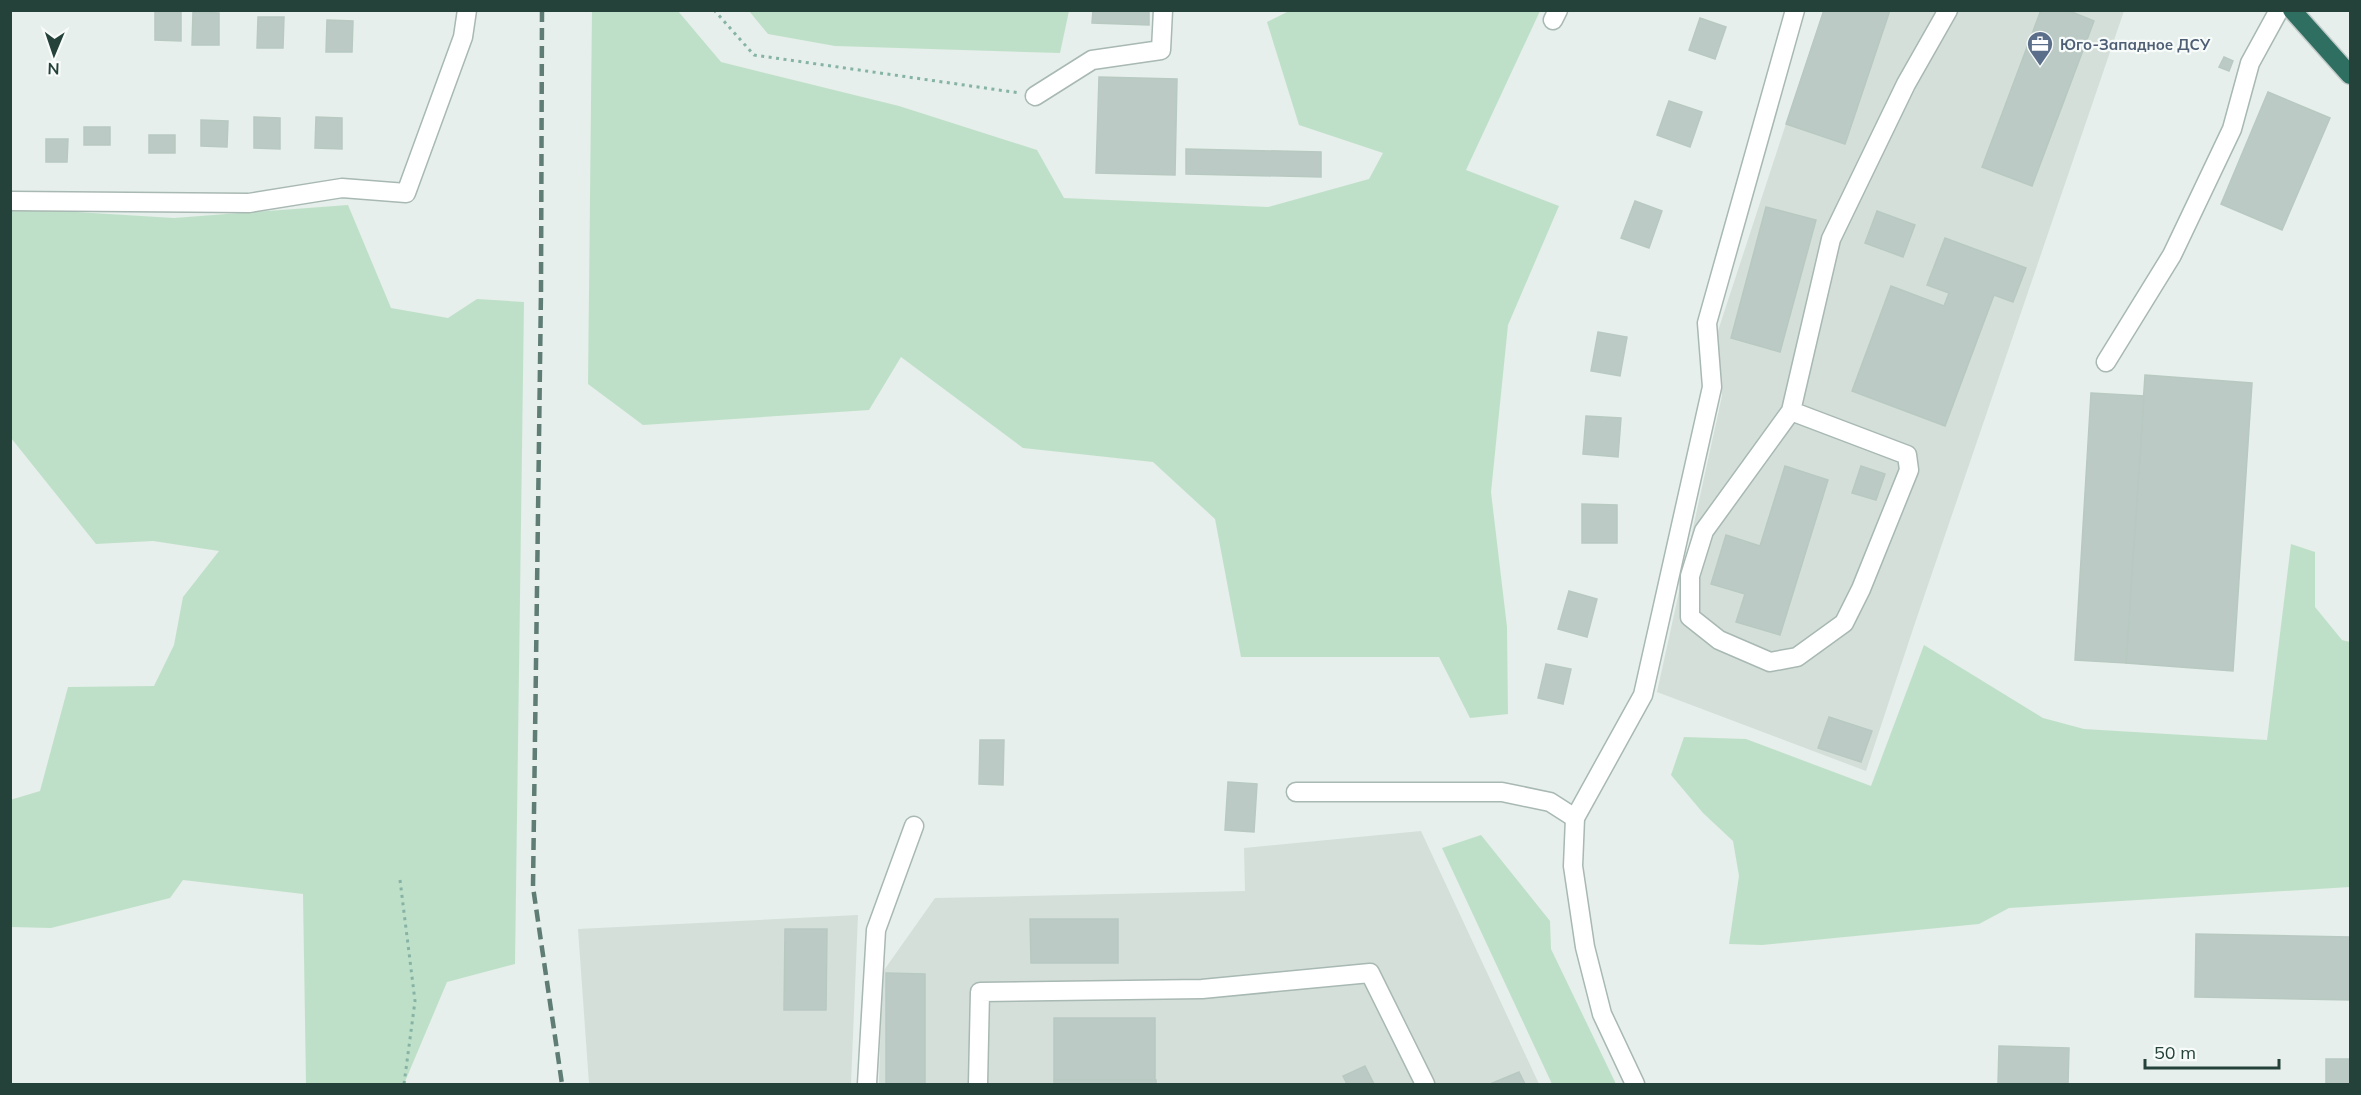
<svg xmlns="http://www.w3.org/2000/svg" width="2361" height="1095" viewBox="0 0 2361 1095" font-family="Mulish,sans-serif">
<rect width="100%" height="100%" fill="#e6efeb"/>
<g fill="#d4dfda">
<polygon points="1823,11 2124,11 1914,626 1866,771 1657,692 1722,396 1715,340"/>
<polygon points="1421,831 1539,1084 879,1084 882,973 935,898 1245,891 1244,848"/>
<polygon points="858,915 851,1084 589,1084 578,929"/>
</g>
<g fill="#bfe0c8">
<polygon points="1291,10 1540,11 1466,170 1559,206 1508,325 1491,492 1507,627 1508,714 1470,718 1439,657 1241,657 1215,519 1153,462 1023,448 901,357 869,410 643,425 588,384 592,11 678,11 721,62 899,106 1037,150 1064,198 1268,207 1369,179 1383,153 1299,125 1267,22"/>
<polygon points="749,11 1069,11 1060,53 835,46 768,34"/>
<polygon points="348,205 391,308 448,318 477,299 524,302 515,964 447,982 404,1084 306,1084 303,894 183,880 170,898 51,928 11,927 10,800 40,791 68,687 154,686 174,645 183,597 219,551 153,541 96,544 11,438 11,208 174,218"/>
<polygon points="2291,544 2315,552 2315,607 2342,640 2350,642 2350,887 2009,908 1979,924 1762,945 1729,944 1739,876 1733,841 1703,813 1671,775 1684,737 1746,739 1871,786 1924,645 2043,718 2084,729 2267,740"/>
<polygon points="1481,835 1550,921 1551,949 1616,1084 1552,1084 1442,848"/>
</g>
<g fill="#bbcac4" stroke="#b8c9c2" stroke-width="1.5">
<polygon points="155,10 181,10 181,41 155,40"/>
<polygon points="1093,10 1149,10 1149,25 1092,23"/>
<polygon points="1824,10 1890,10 1845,144 1786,124"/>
<polygon points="2041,10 2067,10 2094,21 2032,186 1982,167"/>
<polygon points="193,12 219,13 219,45 192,45"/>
<polygon points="258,17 284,17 283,48 257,48"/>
<polygon points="1700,18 1726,27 1715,59 1689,50"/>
<polygon points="327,20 353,21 352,52 326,52"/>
<polygon points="2224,57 2233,61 2229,71 2219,67"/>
<polygon points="1099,77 1177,79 1175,175 1096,173"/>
<polygon points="2268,92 2330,118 2282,230 2221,204"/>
<polygon points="1669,101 1702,112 1690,147 1657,135"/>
<polygon points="254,117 280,118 280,149 254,148"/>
<polygon points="316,117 342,118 342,149 315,148"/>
<polygon points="201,120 228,121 227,147 201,146"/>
<rect x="84" y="127" width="26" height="18"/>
<rect x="149" y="135" width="26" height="18"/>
<polygon points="46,139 68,139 67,162 46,162"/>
<polygon points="1186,149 1321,152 1321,177 1186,174"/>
<polygon points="1635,201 1662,211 1649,248 1621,238"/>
<polygon points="1766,207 1816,220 1780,352 1731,338"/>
<polygon points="1877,211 1915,225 1903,257 1865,243"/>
<polygon points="1945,238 2026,268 2013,302 1994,295 1945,426 1852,391 1891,286 1944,306 1949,293 1927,285"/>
<polygon points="1598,332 1627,337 1620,376 1591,371"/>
<polygon points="2145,375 2252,383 2233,671 2126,663"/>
<polygon points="2091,393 2144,396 2126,663 2075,660"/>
<polygon points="1586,416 1621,418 1618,457 1583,454"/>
<polygon points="1785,466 1828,480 1780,635 1736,622 1745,594 1711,584 1726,535 1760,546"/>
<polygon points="1861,466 1885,474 1876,500 1852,493"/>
<polygon points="1582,504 1617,505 1617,543 1582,543"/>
<polygon points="1569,591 1597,599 1587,637 1558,629"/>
<polygon points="1546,664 1571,669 1563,704 1538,698"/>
<polygon points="1829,717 1872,731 1861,762 1818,748"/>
<polygon points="980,740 1004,740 1003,785 979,784"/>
<polygon points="1228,782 1257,784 1254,832 1225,830"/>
<polygon points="1030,919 1118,919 1118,963 1031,963"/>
<polygon points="785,929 827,929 826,1010 784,1010"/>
<polygon points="2196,934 2350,937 2350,1000 2195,997"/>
<polygon points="886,973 925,974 925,1084 886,1084"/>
<rect x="1054" y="1018" width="101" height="62"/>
<polygon points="1999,1046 2069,1048 2068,1084 1998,1084"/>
<rect x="2326" y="1059" width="24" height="25"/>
<polygon points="1365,1066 1374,1084 1347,1084 1343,1076"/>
<polygon points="1519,1072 1525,1084 1490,1084"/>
<rect x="1054" y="1080" width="102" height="4"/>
</g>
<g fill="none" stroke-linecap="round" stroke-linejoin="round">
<g stroke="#a8b8b2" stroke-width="21">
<g id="minor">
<polyline points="1553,20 1558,10"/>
<polyline points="1035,96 1092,60 1161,50 1163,10"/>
<polyline points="10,201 249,203 342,188 406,193 463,37 467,10"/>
<polyline points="2106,362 2172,255 2232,129 2250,63 2279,10"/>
<polyline points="1791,411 1907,455 1909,470 1861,589 1844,623 1797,657 1770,662 1719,640 1690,617 1690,576 1704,531 1791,411 1831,239 1906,84 1948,10"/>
<polyline points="1296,792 1502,792 1550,802 1575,818"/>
<polyline points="867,1084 876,930 914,826"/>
<polyline points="978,1084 980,992 1202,989 1370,973 1425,1084"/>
<polyline points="1635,1084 1602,1014 1585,947 1573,866 1575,818 1643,695 1712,387 1707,323 1795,10"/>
</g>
</g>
<g stroke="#c2cac8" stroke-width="21">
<polyline id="highway" points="2292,10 2350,75"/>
</g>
<g stroke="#86b3a5" stroke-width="3" stroke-dasharray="3 4.5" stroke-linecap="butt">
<polyline points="714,10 754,55 1020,93"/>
<polyline points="400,880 415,1001 404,1084"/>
</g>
<use href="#minor" stroke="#fff" stroke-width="18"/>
<use href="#highway" stroke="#2f6f62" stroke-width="18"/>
<polyline stroke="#5f7d75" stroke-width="4.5" stroke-dasharray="12 6" stroke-linecap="butt" points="542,10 541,291 533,887 562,1084"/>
</g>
<defs>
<g id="office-pin" transform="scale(1.35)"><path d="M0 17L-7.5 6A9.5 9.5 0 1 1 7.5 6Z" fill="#5c6f8a" stroke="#f7fbf9"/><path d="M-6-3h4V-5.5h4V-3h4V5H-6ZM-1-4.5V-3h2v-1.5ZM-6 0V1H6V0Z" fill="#fff"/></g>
</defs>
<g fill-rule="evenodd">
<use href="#office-pin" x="2040" y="44"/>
</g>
<g text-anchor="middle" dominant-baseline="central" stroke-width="4.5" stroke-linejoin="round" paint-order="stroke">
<g font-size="15" font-weight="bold" fill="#4e5e75" stroke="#f7fbf9" text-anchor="start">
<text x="2060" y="44">Юго-Западное ДСУ</text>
</g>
</g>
<rect width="2361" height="1095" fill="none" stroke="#24423a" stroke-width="24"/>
<g transform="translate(54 54) rotate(182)" stroke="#f7fbf9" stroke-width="4.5" paint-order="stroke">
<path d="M0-4.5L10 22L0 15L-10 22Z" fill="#24423a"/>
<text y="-9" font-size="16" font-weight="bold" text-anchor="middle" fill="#24423a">N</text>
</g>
<path d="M2145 1059v9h134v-9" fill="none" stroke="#24423a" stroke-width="3"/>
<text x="2154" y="1059" font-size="18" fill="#24423a" stroke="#f7fbf9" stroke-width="4.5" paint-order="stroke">50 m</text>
</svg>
